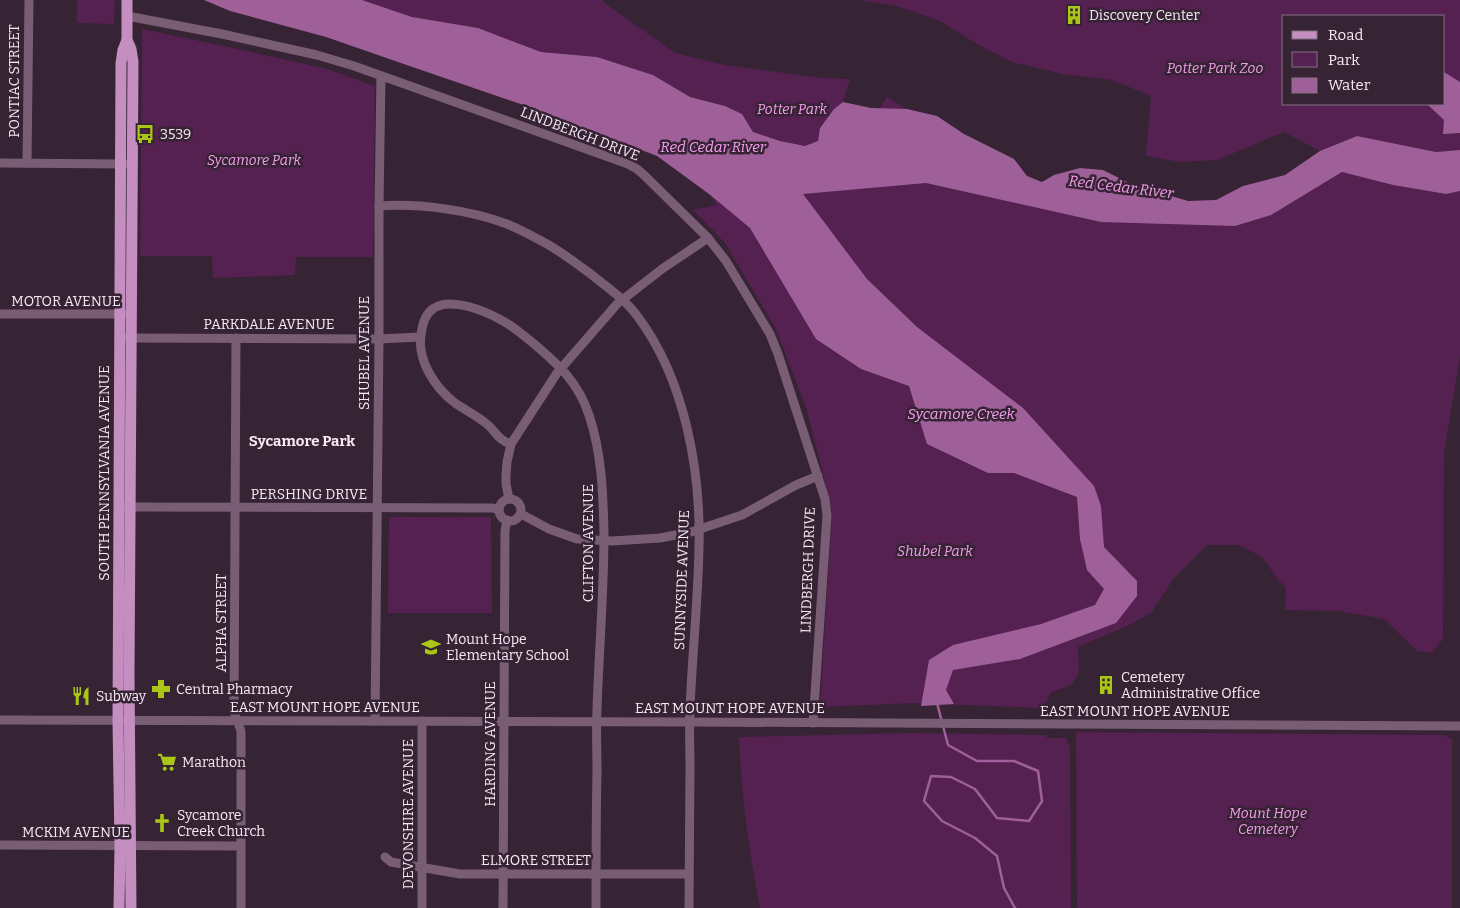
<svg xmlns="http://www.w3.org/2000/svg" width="1460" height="908" viewBox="0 0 1460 908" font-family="Bitter,serif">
<rect width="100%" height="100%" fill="#362334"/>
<g fill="#542151" fill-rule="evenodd">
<polygon points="77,0 115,0 114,24 77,23"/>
<polygon points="362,0 603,0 605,3 675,53 725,65 822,78 850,79 843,102 834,109 820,128 818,142 805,146 780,141 753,132 742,114 725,106 690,97 653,75 597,57 541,52 478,28 412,17"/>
<path d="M860 0H1460V150L1436 152 1357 136 1320 151 1284 132 1217 160 1180 162 1146 156 1151 96 1112 80 1063 74 1012 62 977 44 940 21 897 6ZM1284 16H1444V104H1284Z"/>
<polygon points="142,29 252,52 327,69 375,86 373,257 296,257 295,275 213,278 212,256 140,256"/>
<polygon points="887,97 998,166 977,194 1275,212 1342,172 1393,185 1446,194 1460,191 1460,356 1444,453 1443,639 1432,653 1417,651 1384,619 1339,611 1285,610 1286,587 1279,581 1262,557 1239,545 1207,545 1174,578 1151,613 1125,627 1078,647 1079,673 1071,685 1050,693 1044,708 915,703 820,707 832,510 807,411 776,329 725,243 693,210 717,205 709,194 873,119"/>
<polygon points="389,517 491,517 492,613 388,613"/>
<polygon points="1076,732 1445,735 1452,740 1452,908 1077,908"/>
<path d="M911 733 1046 735 1047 738H1066L1070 748 1071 908H760C749 851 741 794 739 737Z"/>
</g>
<g fill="#9f609a">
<polygon points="204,0 362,0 412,17 478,28 541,52 597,57 653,75 690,97 725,106 742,114 753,132 780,141 805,146 818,141 820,128 834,109 843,102 871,108 907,109 937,116 964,134 1014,159 1027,176 1042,182 1054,175 1080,168 1103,170 1131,184 1188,201 1216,200 1243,186 1285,175 1320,151 1357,136 1436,152 1460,150 1460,191 1446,194 1393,185 1342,172 1271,215 1235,226 1101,222 926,183 803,194 867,279 917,327 1023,408 1094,486 1101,506 1104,547 1137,581 1137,596 1116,623 1020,659 953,670 946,690 954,704 921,706 929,660 953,645 1041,624 1095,605 1104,589 1087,570 1080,539 1077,497 1014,473 988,473 927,444 909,386 861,369 816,339 750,228 709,194 657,156 532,108 398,62 326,37 230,11"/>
<polygon points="1444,72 1460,82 1460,133 1443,134 1444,120 1427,104 1444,104"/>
</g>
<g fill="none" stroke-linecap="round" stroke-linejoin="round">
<polyline stroke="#9f609a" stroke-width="2.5" points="937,703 948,745 977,761 1014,761 1038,771 1042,801 1029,821 997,818 975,789 951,777 931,776 924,801 942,821 975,838 997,856 1004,888 1015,908"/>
<g stroke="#785d75" stroke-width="9">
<polyline points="127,16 222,34 317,55 354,66 628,164 637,169 644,175 708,238 726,261 770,334 778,354 825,499 827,515 813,723"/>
<polyline points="0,163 125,164"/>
<polyline points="27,163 29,0"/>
<path d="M379 206C418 203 470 210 507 224 521 230 534 237 547 244 563 253 577 264 592 275 608 288 626 300 638 317 685 380 701 471 699 548 698 602 692 656 690 710 689 729 690 749 690 768 690 815 689 861 689 908"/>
<polyline points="0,314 125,314"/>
<polyline points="125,338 379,339 420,337"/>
<polyline points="236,338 234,712 241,731 241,908"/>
<path d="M511 444C498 440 497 433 488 425 478 416 465 410 455 403 435 388 417 360 421 335 422 325 425 314 434 308 452 297 485 311 501 320 513 326 523 335 533 343 559 365 578 382 589 415 602 454 603 493 604 533 604 592 599 650 597 709 596 730 597 751 597 771 596 817 596 862 596 908"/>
<circle cx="510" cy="510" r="11"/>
<polyline points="509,499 506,484 506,476 507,462 511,444 557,373 617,304 662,269 708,238"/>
<polyline points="124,507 493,508 499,510"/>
<polyline points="521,514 549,529 577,539 612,541 660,538 691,532 742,515 796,485 818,476"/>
<polyline points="0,720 690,722 1460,726"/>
<polyline points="375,721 379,339 379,206 381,76"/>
<polyline points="0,845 241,846"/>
<polyline points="385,857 391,862 460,874 689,874"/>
<polyline points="422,908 422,721"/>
<polyline points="503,908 505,531 507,520"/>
</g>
<g stroke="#c58ec0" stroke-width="11">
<polyline points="127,0 127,40 131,49 133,62 129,674 131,908"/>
<polyline points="119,908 120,846 118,721 121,63 123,50 127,40"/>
</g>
</g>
<defs>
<g id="building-bare" transform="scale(1.5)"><path d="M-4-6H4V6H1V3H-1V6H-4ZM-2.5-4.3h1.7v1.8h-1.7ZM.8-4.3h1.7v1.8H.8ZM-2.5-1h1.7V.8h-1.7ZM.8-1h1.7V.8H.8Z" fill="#aac717" stroke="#362334" stroke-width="2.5" paint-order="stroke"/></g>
<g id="bus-bare" transform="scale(1.5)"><path d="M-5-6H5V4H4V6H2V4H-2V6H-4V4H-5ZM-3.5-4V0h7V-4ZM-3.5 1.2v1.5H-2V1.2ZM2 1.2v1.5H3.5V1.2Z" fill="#aac717" stroke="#362334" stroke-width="2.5" paint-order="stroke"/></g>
<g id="school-bare" transform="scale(1.5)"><path d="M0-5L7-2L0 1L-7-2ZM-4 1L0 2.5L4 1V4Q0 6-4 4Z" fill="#aac717" stroke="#362334" stroke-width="2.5" paint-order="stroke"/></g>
<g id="pharmacy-bare" transform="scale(1.5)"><path d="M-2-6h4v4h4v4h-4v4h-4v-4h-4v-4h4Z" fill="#aac717" stroke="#362334" stroke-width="2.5" paint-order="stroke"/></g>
<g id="restaurant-bare" transform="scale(1.5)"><path d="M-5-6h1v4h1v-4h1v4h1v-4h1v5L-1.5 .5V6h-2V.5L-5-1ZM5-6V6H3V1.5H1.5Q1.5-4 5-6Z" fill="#aac717" stroke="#362334" stroke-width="2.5" paint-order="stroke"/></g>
<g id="supermarket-bare" transform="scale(1.5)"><path d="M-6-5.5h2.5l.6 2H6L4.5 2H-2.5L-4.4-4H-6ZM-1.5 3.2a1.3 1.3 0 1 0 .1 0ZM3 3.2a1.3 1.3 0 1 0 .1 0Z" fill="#aac717" stroke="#362334" stroke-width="2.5" paint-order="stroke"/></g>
<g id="church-bare" transform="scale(1.5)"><path d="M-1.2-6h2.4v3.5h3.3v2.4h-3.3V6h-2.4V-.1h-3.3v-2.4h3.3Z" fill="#aac717" stroke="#362334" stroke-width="2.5" paint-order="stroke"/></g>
</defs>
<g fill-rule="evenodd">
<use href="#building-bare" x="1074" y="15"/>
<use href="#bus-bare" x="145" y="134"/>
<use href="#school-bare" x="431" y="647"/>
<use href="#building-bare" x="1106" y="685"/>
<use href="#pharmacy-bare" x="161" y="689"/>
<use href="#restaurant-bare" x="81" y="696"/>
<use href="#supermarket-bare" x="167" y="762"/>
<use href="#church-bare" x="162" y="823"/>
</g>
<g text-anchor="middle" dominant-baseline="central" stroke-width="5" stroke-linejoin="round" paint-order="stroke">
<g font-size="14" fill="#f7eaf5" stroke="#362334" text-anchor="start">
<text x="1089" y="15">Discovery Center</text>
<text x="160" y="134">3539</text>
<text x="446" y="639">Mount Hope<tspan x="446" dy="16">Elementary School</tspan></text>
<text x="1121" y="677">Cemetery<tspan x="1121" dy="16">Administrative Office</tspan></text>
<text x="176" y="689">Central Pharmacy</text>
<text x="96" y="696">Subway</text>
<text x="182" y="762">Marathon</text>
<text x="177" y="815">Sycamore<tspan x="177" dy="16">Creek Church</tspan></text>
</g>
<g font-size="14" font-style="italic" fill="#f49eed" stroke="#362334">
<text x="1215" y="68">Potter Park Zoo</text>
<text x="792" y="109">Potter Park</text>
<text x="254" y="160">Sycamore Park</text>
<text x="935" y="551">Shubel Park</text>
<text x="1268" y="813">Mount Hope<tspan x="1268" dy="16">Cemetery</tspan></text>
</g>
<g font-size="14" fill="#f7eaf5" stroke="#362334">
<text transform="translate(14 81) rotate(-90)">PONTIAC STREET</text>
<text transform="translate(580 134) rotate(21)">LINDBERGH DRIVE</text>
<text x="66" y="301">MOTOR AVENUE</text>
<text x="269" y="324">PARKDALE AVENUE</text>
<text transform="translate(364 353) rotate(-90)">SHUBEL AVENUE</text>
<text transform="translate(104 473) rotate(-90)">SOUTH PENNSYLVANIA AVENUE</text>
<text x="309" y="494">PERSHING DRIVE</text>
<text transform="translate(588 543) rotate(-90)">CLIFTON AVENUE</text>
<text transform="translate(808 570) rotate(-88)">LINDBERGH DRIVE</text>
<text transform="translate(682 580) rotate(-88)">SUNNYSIDE AVENUE</text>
<text transform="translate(221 623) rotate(-90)">ALPHA STREET</text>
<text x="325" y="707">EAST MOUNT HOPE AVENUE</text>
<text x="730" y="708">EAST MOUNT HOPE AVENUE</text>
<text x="1135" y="711">EAST MOUNT HOPE AVENUE</text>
<text transform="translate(490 744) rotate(-90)">HARDING AVENUE</text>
<text transform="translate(408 814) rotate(-90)">DEVONSHIRE AVENUE</text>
<text x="76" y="832">MCKIM AVENUE</text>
<text x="536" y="860">ELMORE STREET</text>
</g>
<g font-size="15" font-style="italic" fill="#f6a0ef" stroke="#362334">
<text x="713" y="147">Red Cedar River</text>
<text transform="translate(1121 187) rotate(7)">Red Cedar River</text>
<text x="961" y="414">Sycamore Creek</text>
</g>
<g font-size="15" font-weight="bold" fill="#f7eaf5" stroke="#362334">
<text x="302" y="441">Sycamore Park</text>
</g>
</g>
<rect x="1282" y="15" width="162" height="90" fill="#362334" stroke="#837381"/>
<rect x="1292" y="31" width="25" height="8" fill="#c58ec0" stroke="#837381"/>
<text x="1328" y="40" font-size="15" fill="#f7eaf5">Road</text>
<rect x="1292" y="52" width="25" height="15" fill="#542151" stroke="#837381"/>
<text x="1328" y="65" font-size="15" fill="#f7eaf5">Park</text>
<rect x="1292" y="78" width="25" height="15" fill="#9f609a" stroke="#837381"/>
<text x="1328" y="90" font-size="15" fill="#f7eaf5">Water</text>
</svg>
